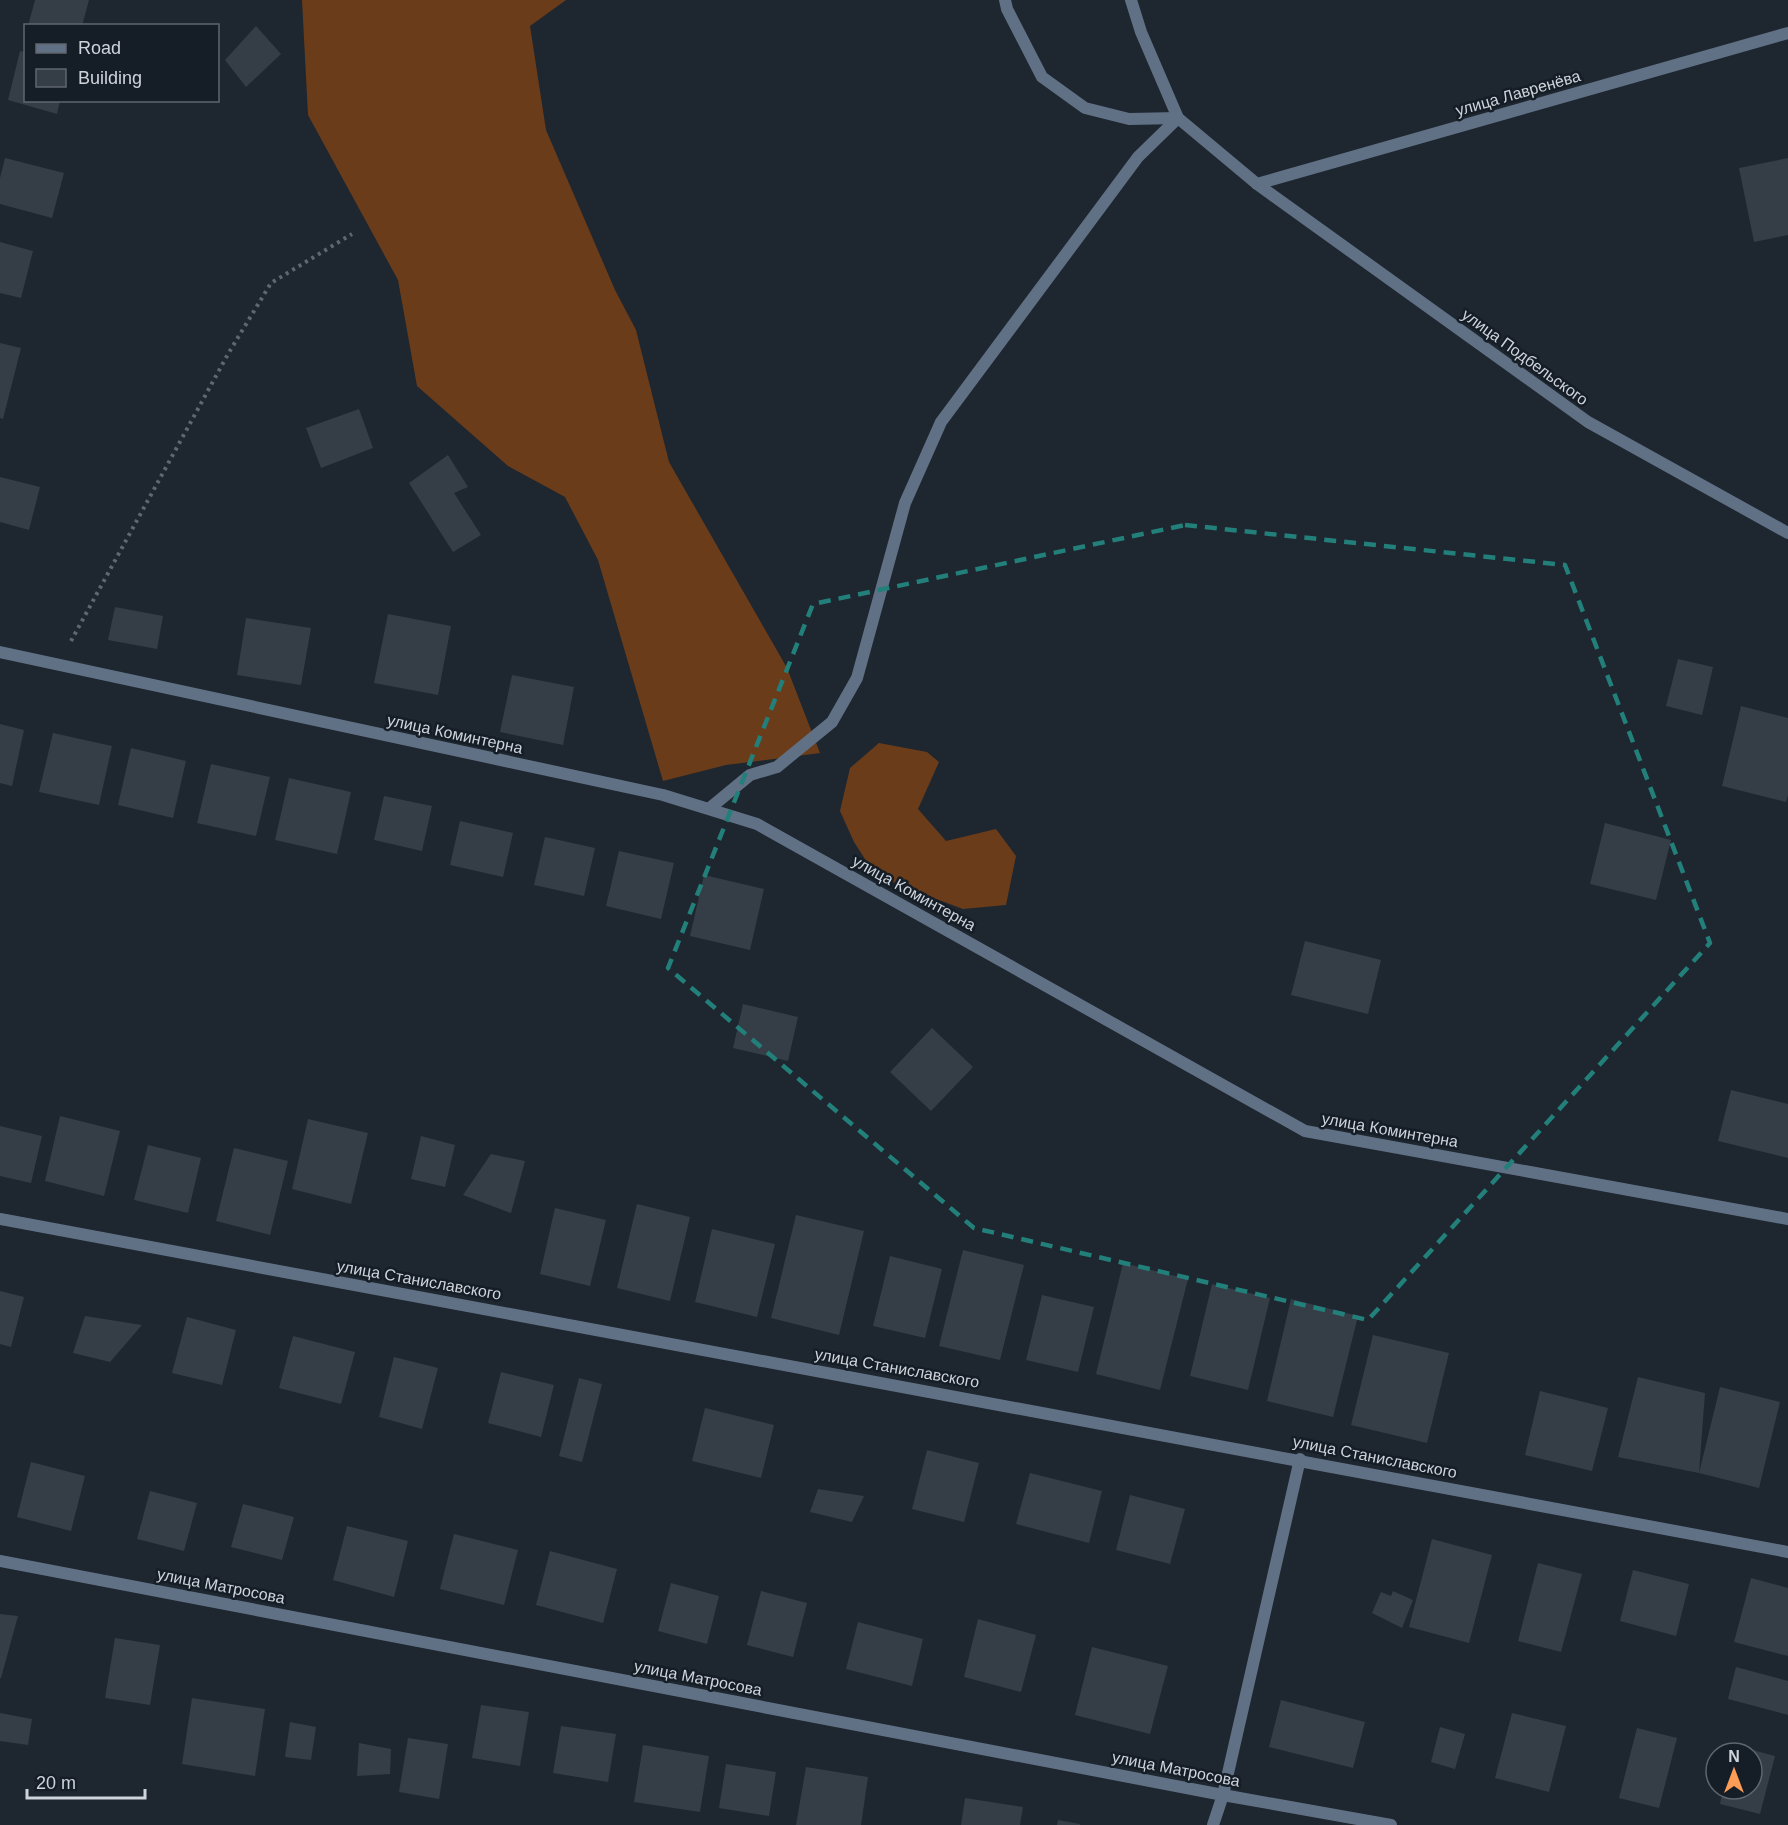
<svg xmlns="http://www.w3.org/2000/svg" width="1788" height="1825" viewBox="0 0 1788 1825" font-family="Arial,sans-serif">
<rect width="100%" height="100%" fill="#1e2630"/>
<g fill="#6b3c19">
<polygon points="302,0 566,0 530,26 546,130 615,290 636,330 669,462 787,668 820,753 726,765 663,781 598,560 565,497 508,466 417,386 398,280 308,115"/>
<polygon points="879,743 927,752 939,762 918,809 946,841 996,829 1016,856 1006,905 963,909 904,887 874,873 854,842 840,811 850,768"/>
</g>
<g fill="#353d47">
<polygon points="35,0 89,0 82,26 28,26"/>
<polygon points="256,26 281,54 246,87 225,60"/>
<polygon points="20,51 26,52 26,100 60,100 57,114 8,100"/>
<polygon points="5,158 64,173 52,218 0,204 0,178"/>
<polygon points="1788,158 1788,235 1754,242 1739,168"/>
<polygon points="0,242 33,251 21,298 0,293"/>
<polygon points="0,343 21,348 3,419 0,418"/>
<polygon points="359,409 373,448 321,468 306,428"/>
<polygon points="448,455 468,487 454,493 481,535 453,552 409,483"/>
<polygon points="0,477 40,487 29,530 0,522"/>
<polygon points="115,607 163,616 157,649 108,640"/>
<polygon points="388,614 451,626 438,695 374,683"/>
<polygon points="246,618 311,628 301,685 237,675"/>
<polygon points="1678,659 1713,667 1702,715 1666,706"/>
<polygon points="512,675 574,687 563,745 500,732"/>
<polygon points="1741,706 1788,718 1788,795 1786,802 1722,786"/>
<polygon points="0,724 24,730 12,786 0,783"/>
<polygon points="53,733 112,746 99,805 39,792"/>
<polygon points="131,748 186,761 173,818 118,805"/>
<polygon points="211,764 270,777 256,836 197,823"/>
<polygon points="289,778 351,792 337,854 275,840"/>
<polygon points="384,796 432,806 422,851 374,840"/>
<polygon points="460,821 513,833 503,877 450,865"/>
<polygon points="1605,823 1671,840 1656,900 1590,884"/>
<polygon points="545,837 595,848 584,896 534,885"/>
<polygon points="619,851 674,863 661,919 606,906"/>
<polygon points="704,875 764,889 750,950 690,936"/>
<polygon points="1305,941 1381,960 1368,1014 1291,995"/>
<polygon points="743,1004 798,1017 788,1061 733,1048"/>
<polygon points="932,1028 973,1067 931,1111 890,1072"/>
<polygon points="1731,1090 1788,1104 1788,1158 1718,1141"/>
<polygon points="60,1116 120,1131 104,1196 45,1181"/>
<polygon points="308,1119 368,1133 351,1204 292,1189"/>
<polygon points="0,1126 42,1136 31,1183 0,1176"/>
<polygon points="421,1136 455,1145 445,1187 411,1179"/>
<polygon points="148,1145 201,1158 188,1213 134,1200"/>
<polygon points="234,1148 288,1161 270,1235 216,1221"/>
<polygon points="491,1154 525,1161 511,1213 463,1195"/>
<polygon points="637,1204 690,1217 670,1301 617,1288"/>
<polygon points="555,1208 606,1220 590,1286 540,1274"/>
<polygon points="796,1215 864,1231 839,1335 771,1318"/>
<polygon points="712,1229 775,1244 757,1317 695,1302"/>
<polygon points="963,1250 1024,1265 1000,1360 939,1346"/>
<polygon points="890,1256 942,1269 925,1338 873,1326"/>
<polygon points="1123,1263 1188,1279 1160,1390 1096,1374"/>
<polygon points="1212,1284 1270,1298 1248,1390 1190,1376"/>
<polygon points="0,1291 24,1297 11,1347 0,1344"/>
<polygon points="1042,1295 1094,1307 1078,1372 1026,1360"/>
<polygon points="1291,1299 1358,1316 1333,1417 1267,1401"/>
<polygon points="85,1316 142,1325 110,1362 73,1353"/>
<polygon points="187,1317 236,1330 222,1385 172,1373"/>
<polygon points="1373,1335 1449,1353 1427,1443 1351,1425"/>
<polygon points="293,1336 355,1352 341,1404 279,1388"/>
<polygon points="394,1357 438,1368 422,1429 379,1417"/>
<polygon points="501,1372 554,1385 541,1437 488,1423"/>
<polygon points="1638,1377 1705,1393 1699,1473 1720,1387 1780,1402 1759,1488 1699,1473 1618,1457"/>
<polygon points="579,1378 602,1384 582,1462 559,1456"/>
<polygon points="1540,1391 1608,1408 1592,1471 1525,1455"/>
<polygon points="705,1408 774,1425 761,1478 692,1461"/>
<polygon points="927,1450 979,1463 964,1522 912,1509"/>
<polygon points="31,1462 85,1476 71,1531 17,1517"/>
<polygon points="1030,1473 1102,1491 1089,1543 1016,1524"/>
<polygon points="818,1489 864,1496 852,1522 810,1512"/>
<polygon points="150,1491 197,1503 184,1551 137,1539"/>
<polygon points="1130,1495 1185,1509 1170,1564 1116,1550"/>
<polygon points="243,1504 294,1517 282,1560 231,1547"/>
<polygon points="347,1526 408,1541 394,1597 333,1580"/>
<polygon points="454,1534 518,1550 504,1605 440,1589"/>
<polygon points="1432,1539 1492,1555 1469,1643 1409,1627"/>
<polygon points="550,1551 617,1569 603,1623 536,1605"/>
<polygon points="1538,1563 1582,1574 1561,1652 1518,1641"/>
<polygon points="1633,1570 1689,1584 1676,1636 1620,1621"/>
<polygon points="1751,1578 1788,1588 1788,1656 1734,1642"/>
<polygon points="671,1583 719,1596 707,1644 658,1631"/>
<polygon points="761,1591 807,1603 793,1657 747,1645"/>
<polygon points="1393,1591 1413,1600 1402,1628 1372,1613 1381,1592 1391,1596"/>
<polygon points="0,1614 18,1616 1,1678 0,1678"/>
<polygon points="978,1619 1036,1635 1021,1692 964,1677"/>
<polygon points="858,1622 923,1639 912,1686 846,1669"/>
<polygon points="115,1638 160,1645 150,1705 105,1698"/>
<polygon points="1092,1647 1168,1666 1150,1734 1075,1715"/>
<polygon points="1736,1667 1788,1681 1788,1715 1728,1699"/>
<polygon points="192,1698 265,1709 255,1776 182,1764"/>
<polygon points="1281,1700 1365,1722 1353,1768 1269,1747"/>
<polygon points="481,1705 529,1712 520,1766 472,1758"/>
<polygon points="0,1713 32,1719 28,1745 0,1741"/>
<polygon points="1512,1713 1566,1726 1549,1792 1495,1778"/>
<polygon points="290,1722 316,1727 311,1760 285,1757"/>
<polygon points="561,1726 616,1734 608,1782 553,1773"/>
<polygon points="1440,1727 1465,1734 1455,1769 1431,1762"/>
<polygon points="1637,1728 1677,1738 1659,1808 1619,1798"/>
<polygon points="408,1738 448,1744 439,1799 399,1792"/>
<polygon points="359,1743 391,1749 390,1774 357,1776"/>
<polygon points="643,1745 709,1756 700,1812 634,1802"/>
<polygon points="1734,1745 1775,1756 1760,1814 1720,1804 1723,1789 1752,1789 1752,1753 1733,1753"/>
<polygon points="726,1764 776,1772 769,1816 719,1808"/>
<polygon points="806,1767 868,1777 861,1825 796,1825"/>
<polygon points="965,1798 1023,1807 1020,1825 961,1825"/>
<polygon points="1058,1820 1080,1824 1080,1825 1057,1825"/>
</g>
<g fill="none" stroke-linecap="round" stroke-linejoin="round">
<polyline stroke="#60676f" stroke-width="4" stroke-dasharray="3 4.5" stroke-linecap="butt" points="71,641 228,354 271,283 352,234"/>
<g stroke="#617185" stroke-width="12">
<polyline points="1005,0 1007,9 1042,77 1085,108 1129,119 1178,118"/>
<polyline points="1131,0 1141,32 1178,118 1257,184 1588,422 1788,533"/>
<polyline points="1257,184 1788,33"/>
<polyline points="0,652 663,795 757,824 1305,1131 1788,1219"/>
<polyline points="710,808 750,775 777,767 832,722 857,678 905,503 941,422 1138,157 1178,118"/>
<polyline points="0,1219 1788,1552"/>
<polyline points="0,1561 1223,1795 1391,1825"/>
<polyline points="1213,1825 1223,1795 1300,1459"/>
</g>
</g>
<path fill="none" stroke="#227f79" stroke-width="4.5" stroke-dasharray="12 8" stroke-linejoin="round" d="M1185 525 1565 565 1710 943 1368 1320 974 1228 668 968 813 604Z"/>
<g text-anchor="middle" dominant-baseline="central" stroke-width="5" stroke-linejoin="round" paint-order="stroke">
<g font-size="16" fill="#cfd4db" stroke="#151d26">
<text transform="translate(1518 93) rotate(-16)">улица Лавренёва</text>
<text transform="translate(1525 357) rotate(36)">улица Подбельского</text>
<text transform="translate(455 734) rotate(12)">улица Коминтерна</text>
<text transform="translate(914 893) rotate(29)">улица Коминтерна</text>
<text transform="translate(1390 1130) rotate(10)">улица Коминтерна</text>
<text transform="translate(419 1280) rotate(10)">улица Станиславского</text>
<text transform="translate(897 1368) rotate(10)">улица Станиславского</text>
<text transform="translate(1375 1457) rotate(11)">улица Станиславского</text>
<text transform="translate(221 1586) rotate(11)">улица Матросова</text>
<text transform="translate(698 1678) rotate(11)">улица Матросова</text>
<text transform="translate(1176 1769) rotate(11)">улица Матросова</text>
</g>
</g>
<rect x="24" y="24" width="195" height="78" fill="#151d26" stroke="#5f666e" stroke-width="1.5"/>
<rect x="36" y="44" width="30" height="9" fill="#617185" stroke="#5f666e" stroke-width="1.5"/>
<text x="78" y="54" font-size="18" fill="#cfd4db">Road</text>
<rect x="36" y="69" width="30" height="18" fill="#353d47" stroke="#5f666e" stroke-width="1.5"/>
<text x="78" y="84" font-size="18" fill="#cfd4db">Building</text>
<g transform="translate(1734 1771)"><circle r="28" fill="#151d26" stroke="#5f666e" stroke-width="1.5"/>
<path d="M0-4.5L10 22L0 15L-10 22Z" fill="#fd9c56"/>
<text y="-9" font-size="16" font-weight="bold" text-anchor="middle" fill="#cfd4db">N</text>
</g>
<path d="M27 1789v9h118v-9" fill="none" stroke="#cfd4db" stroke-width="3"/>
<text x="36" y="1789" font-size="18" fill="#cfd4db" stroke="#151d26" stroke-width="4.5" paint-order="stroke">20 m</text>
</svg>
